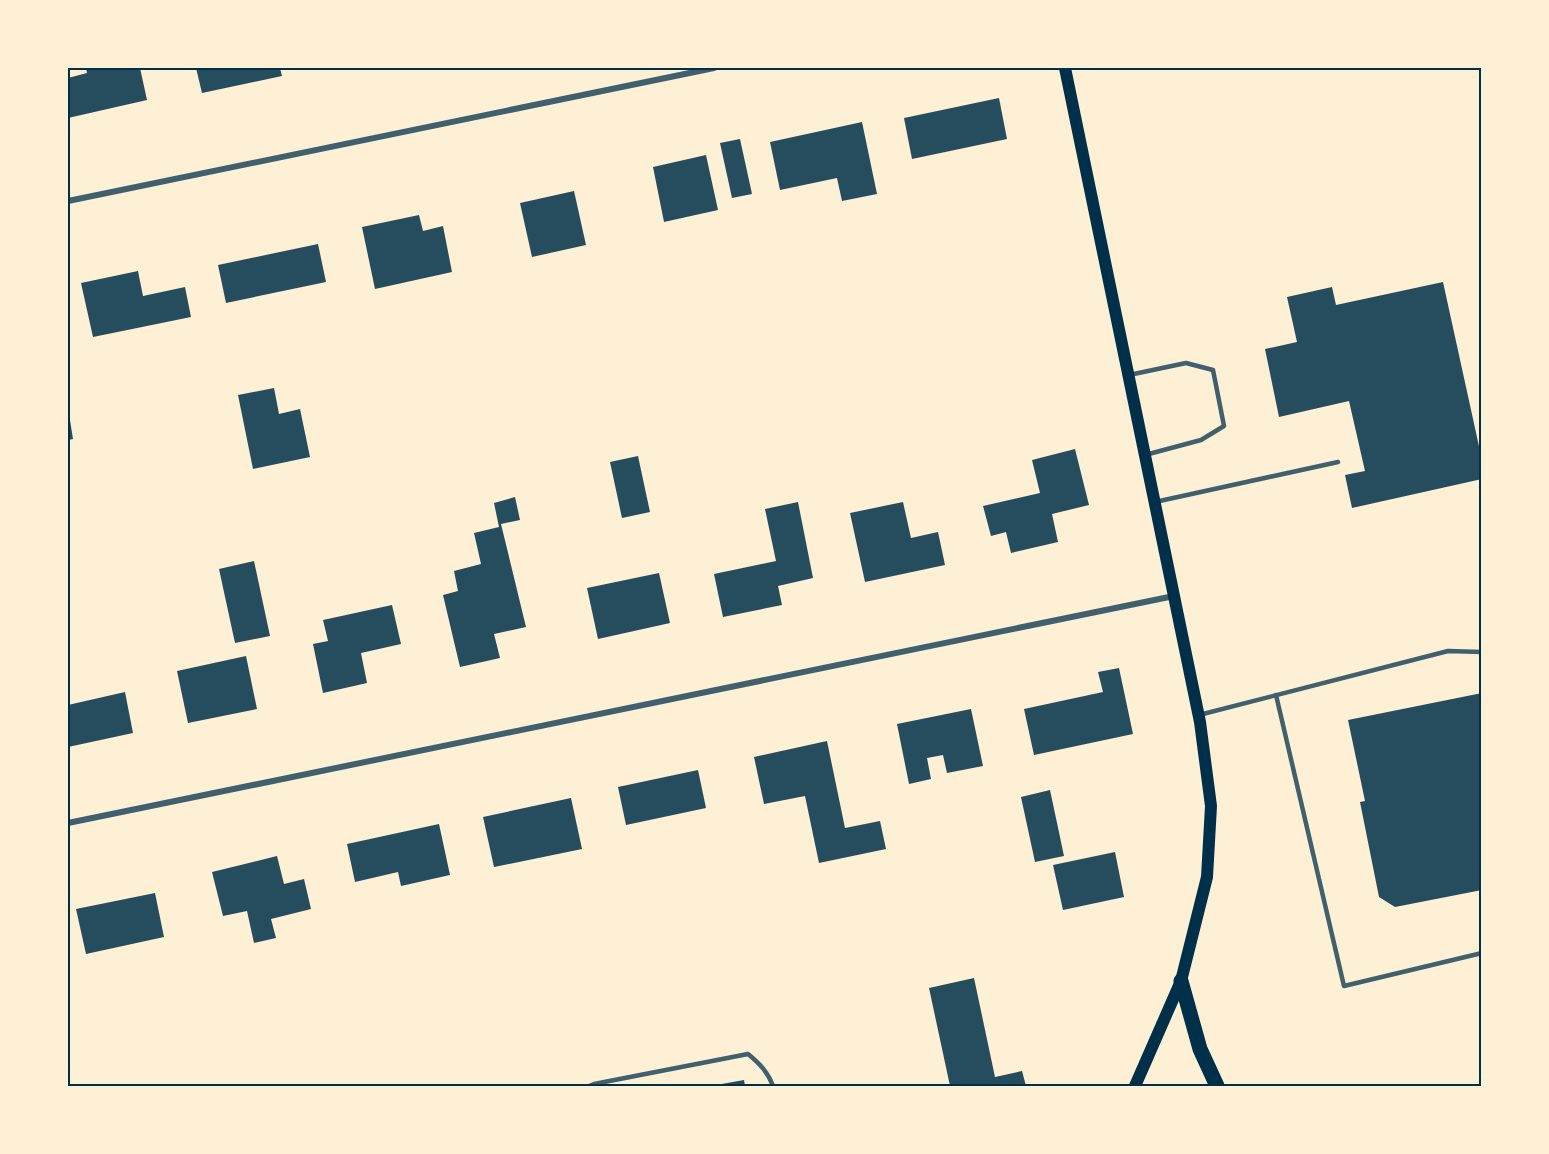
<svg xmlns="http://www.w3.org/2000/svg" width="1549" height="1154" viewBox="0 0 1549 1154" font-family="Quicksand,sans-serif">
<rect width="100%" height="100%" fill="#fdf0d5"/>
<g fill="#264d5e">
<polygon points="86,68 140,68 147,100 68,118 68,78 87,73"/>
<polygon points="196,68 280,68 282,76 202,93"/>
<polygon points="999,98 1007,139 912,159 904,118"/>
<polygon points="862,122 877,194 842,201 837,178 780,190 770,142"/>
<polygon points="740,139 752,194 732,198 720,143"/>
<polygon points="706,155 718,210 664,222 653,167"/>
<polygon points="574,191 586,245 532,257 520,203"/>
<polygon points="419,215 423,231 443,226 452,272 375,289 362,227"/>
<polygon points="318,244 326,282 226,303 218,265"/>
<polygon points="138,271 143,296 185,287 191,317 93,337 81,283"/>
<polygon points="1443,282 1482,460 1482,479 1352,508 1345,475 1365,471 1349,401 1279,417 1265,349 1297,342 1287,297 1332,287 1336,305"/>
<polygon points="274,388 279,414 300,409 310,457 253,469 238,395"/>
<polygon points="68,414 69,414 73,439 68,440"/>
<polygon points="1075,449 1089,505 1052,514 1058,542 1011,553 1006,532 991,536 983,506 1040,493 1032,460"/>
<polygon points="638,456 650,512 622,518 610,462"/>
<polygon points="515,497 520,520 501,524 526,627 494,634 500,658 460,667 443,595 458,591 454,571 481,564 474,533 499,527 494,503"/>
<polygon points="798,502 813,578 778,586 782,605 723,617 714,574 776,561 765,509"/>
<polygon points="903,502 911,538 938,532 945,565 865,582 850,513"/>
<polygon points="254,561 270,636 235,643 219,569"/>
<polygon points="659,573 670,623 598,639 587,588"/>
<polygon points="392,605 401,644 361,653 367,683 323,693 313,644 328,641 323,620"/>
<polygon points="246,656 257,709 188,723 177,671"/>
<polygon points="1119,668 1133,734 1034,755 1024,709 1103,692 1098,672"/>
<polygon points="125,692 133,733 68,747 68,705"/>
<polygon points="1482,693 1482,890 1395,907 1379,897 1360,802 1365,801 1348,720"/>
<polygon points="971,709 983,766 947,773 943,755 927,758 931,779 909,784 897,724"/>
<polygon points="827,741 845,828 880,821 886,849 819,863 805,796 764,804 754,757"/>
<polygon points="698,770 706,808 626,825 618,787"/>
<polygon points="1050,790 1064,856 1035,862 1021,797"/>
<polygon points="571,798 582,849 494,867 483,817"/>
<polygon points="439,824 450,875 401,886 398,872 355,882 347,844"/>
<polygon points="1115,852 1124,897 1063,910 1053,865"/>
<polygon points="277,856 284,884 304,879 311,909 271,919 276,938 254,943 247,911 223,916 212,872"/>
<polygon points="155,893 164,937 86,954 76,909"/>
<polygon points="974,978 995,1077 1022,1071 1026,1086 950,1086 929,988"/>
<polygon points="744,1080 745,1086 716,1086 716,1085"/>
</g>
<g fill="none" stroke-linecap="round" stroke-linejoin="round">
<g stroke="#3f606c" stroke-width="4.5">
<polyline points="1129,375 1186,363 1213,370 1224,426 1201,440 1145,455"/>
<polyline points="1155,502 1338,462"/>
<polyline points="1276,695 1344,986 1482,953"/>
<polyline points="1199,715 1448,651 1482,652"/>
<path d="M589 1086 594 1084 748 1054C759 1063 768 1072 773 1086"/>
</g>
<g stroke="#3f606c" stroke-width="6">
<polyline points="68,201 714,68"/>
<polyline points="68,823 1174,596"/>
</g>
<polyline stroke="#003049" stroke-width="12" points="1065,68 1200,722 1211,806 1207,877 1181,981 1135,1086"/>
<polyline stroke="#003049" stroke-width="15" points="1181,981 1200,1049 1217,1086"/>
</g>
<rect width="1549" height="1154" fill="none" stroke="#fdf0d5" stroke-width="138"/>
<rect x="69" y="69" width="1411" height="1016" fill="none" stroke="#003049" stroke-width="2"/>
</svg>
